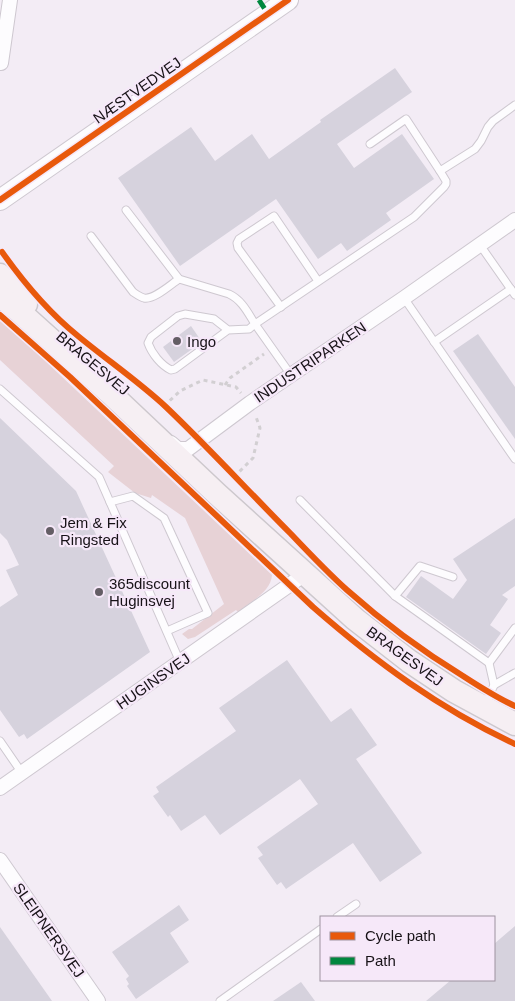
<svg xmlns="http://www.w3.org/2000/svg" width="515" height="1001" viewBox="0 0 515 1001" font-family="Helvetica,sans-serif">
<rect width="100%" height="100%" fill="#f3ecf5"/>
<path fill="#e7d2d6" d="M0 321 41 357 272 575C271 592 250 602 238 612L236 610 195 637 188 639 182 634 189 629H192L224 604 185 518 152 495 151 498 135 493 108 472 114 466 0 360Z"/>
<g fill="#d6d2dd">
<polygon points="395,68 412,92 337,144 354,168 402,134 434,179 386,213 391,220 347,251 341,243 318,259 276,199 180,266 118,178 191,127 215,161 252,134 269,159 321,122 320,120"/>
<polygon points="191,326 202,342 174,362 163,347"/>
<polygon points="478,334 515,387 515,439 453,351"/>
<polygon points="0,418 76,491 150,652 27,739 24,734 19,737 0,710 0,607 18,595 6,570 19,565 7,540 0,533"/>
<polygon points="515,518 515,586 502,595 508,599 490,625 501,633 486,654 406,597 421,576 453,599 467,580 453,559"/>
<polygon points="287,660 331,722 351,708 377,745 356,759 422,853 380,882 353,843 286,889 281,882 277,885 258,858 263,855 257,847 318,804 300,779 220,835 205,815 181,831 170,815 168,817 153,796 159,792 156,787 236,731 219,708"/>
<polygon points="179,905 189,920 170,933 189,962 136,999 127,986 129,984 126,979 129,976 112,952"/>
<polygon points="515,926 515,1001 426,1001 451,980 494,980 494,944"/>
<polygon points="0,927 52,1001 0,1001"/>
<polygon points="301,982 315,1001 273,1001"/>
</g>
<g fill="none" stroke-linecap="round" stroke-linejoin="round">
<g stroke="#cec8d0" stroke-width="9">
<g id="lane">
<polyline points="440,171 475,149 481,141 488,127 493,121 515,105"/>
<path d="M126 210 179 279 229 294C242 300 248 313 255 324L414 217 444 187 446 184V181L440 171 406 119 370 144"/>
<path d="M91 236 133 292C136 294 140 297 144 298 154 300 170 285 179 279"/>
<polyline points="480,245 515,295"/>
<polyline points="404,298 515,459"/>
<polyline points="281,307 238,248 237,243 239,239 274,216 318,281"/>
<path d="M228 330 175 369 171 370C161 365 152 354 148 343L151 337 178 316 185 314 214 319 228 330 249 329 255 324 291 375"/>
<polyline points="434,342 511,289"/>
<polyline points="0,389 99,477 180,662"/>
<polyline points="300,500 395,596 489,663"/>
<polyline points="110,502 133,496 164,518 208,613 167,631"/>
<polyline points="395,596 420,566 453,577"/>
<polyline points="494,685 515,673"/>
<polyline points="485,705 494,685 489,663 515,628"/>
<polyline points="0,741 22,773"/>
<polyline points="337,917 356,904"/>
<polyline points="220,1001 321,929"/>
</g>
</g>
<g stroke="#cec8d0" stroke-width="16">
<g id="street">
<polyline points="1,63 10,0"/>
<polyline points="171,443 178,449 188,449 250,403 404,298 515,220"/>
<polyline points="0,788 305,574"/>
<polyline points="0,860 98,1001"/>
</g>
</g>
<g stroke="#cec8d0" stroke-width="22">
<polyline id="secondary" points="0,200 288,0"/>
</g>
<g stroke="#cdc8cd" stroke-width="25">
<g id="primary">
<polyline points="0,275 26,304"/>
<polyline points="0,296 20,312 110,393 217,494 355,619 409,661 454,691 515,724"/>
</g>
</g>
<g stroke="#d2cfd2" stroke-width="3" stroke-dasharray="4 4" stroke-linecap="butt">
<polyline points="225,385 230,378 264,354"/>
<polyline points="164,406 180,391 203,380 236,387 241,393"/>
<polyline points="234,477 253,458 260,428 256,417"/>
</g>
<use href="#lane" stroke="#fdfcfe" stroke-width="7"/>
<use href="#street" stroke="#fdfcfe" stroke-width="14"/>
<use href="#secondary" stroke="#fdfcfe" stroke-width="20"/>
<use href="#primary" stroke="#f6eff3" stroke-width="22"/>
<polyline stroke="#00873e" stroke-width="5" stroke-dasharray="10 5" stroke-linecap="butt" points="259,0 268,14"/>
<g stroke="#f6e8f9" stroke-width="9">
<g id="cycleway">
<polyline points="0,200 288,0"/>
<path d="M2 252C24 283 48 312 78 336 107 360 138 381 166 407 209 448 249 492 291 534 309 553 328 573 347 590 383 622 422 651 463 676 480 687 497 698 515 706"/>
<path d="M0 315 70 377 313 607C376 662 440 709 515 744"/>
</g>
</g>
<use href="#cycleway" stroke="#e8590c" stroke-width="6"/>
</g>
<g fill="#645e65" stroke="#f6e8f9" stroke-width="2">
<circle cx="177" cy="341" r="5"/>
<circle cx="50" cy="531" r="5"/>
<circle cx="99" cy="592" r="5"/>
</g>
<g text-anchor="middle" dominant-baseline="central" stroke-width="4.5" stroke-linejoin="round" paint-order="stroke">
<g font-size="15" fill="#171217" stroke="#f6e8f9">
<text transform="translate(137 90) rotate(-35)">NÆSTVEDVEJ</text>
<text transform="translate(310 362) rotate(-34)">INDUSTRIPARKEN</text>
<text transform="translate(93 363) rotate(40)">BRAGESVEJ</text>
<text transform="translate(405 656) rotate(36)">BRAGESVEJ</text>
<text transform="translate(153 681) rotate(-35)">HUGINSVEJ</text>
<text transform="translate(49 930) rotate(55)">SLEIPNERSVEJ</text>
</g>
<g font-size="15" fill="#171217" stroke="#f6e8f9" text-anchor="start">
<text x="187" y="341">Ingo</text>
<text x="60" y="522">Jem &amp; Fix<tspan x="60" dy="17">Ringsted</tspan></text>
<text x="109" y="583">365discount<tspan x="109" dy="17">Huginsvej</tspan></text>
</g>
</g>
<rect x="320" y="916" width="175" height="65" fill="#f6e8f9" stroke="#9d929f"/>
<rect x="330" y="932" width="25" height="8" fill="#e8590c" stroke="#9d929f"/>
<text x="365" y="941" font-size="15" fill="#171217">Cycle path</text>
<rect x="330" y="957" width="25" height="8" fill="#00873e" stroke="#9d929f"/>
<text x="365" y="966" font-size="15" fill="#171217">Path</text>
</svg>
